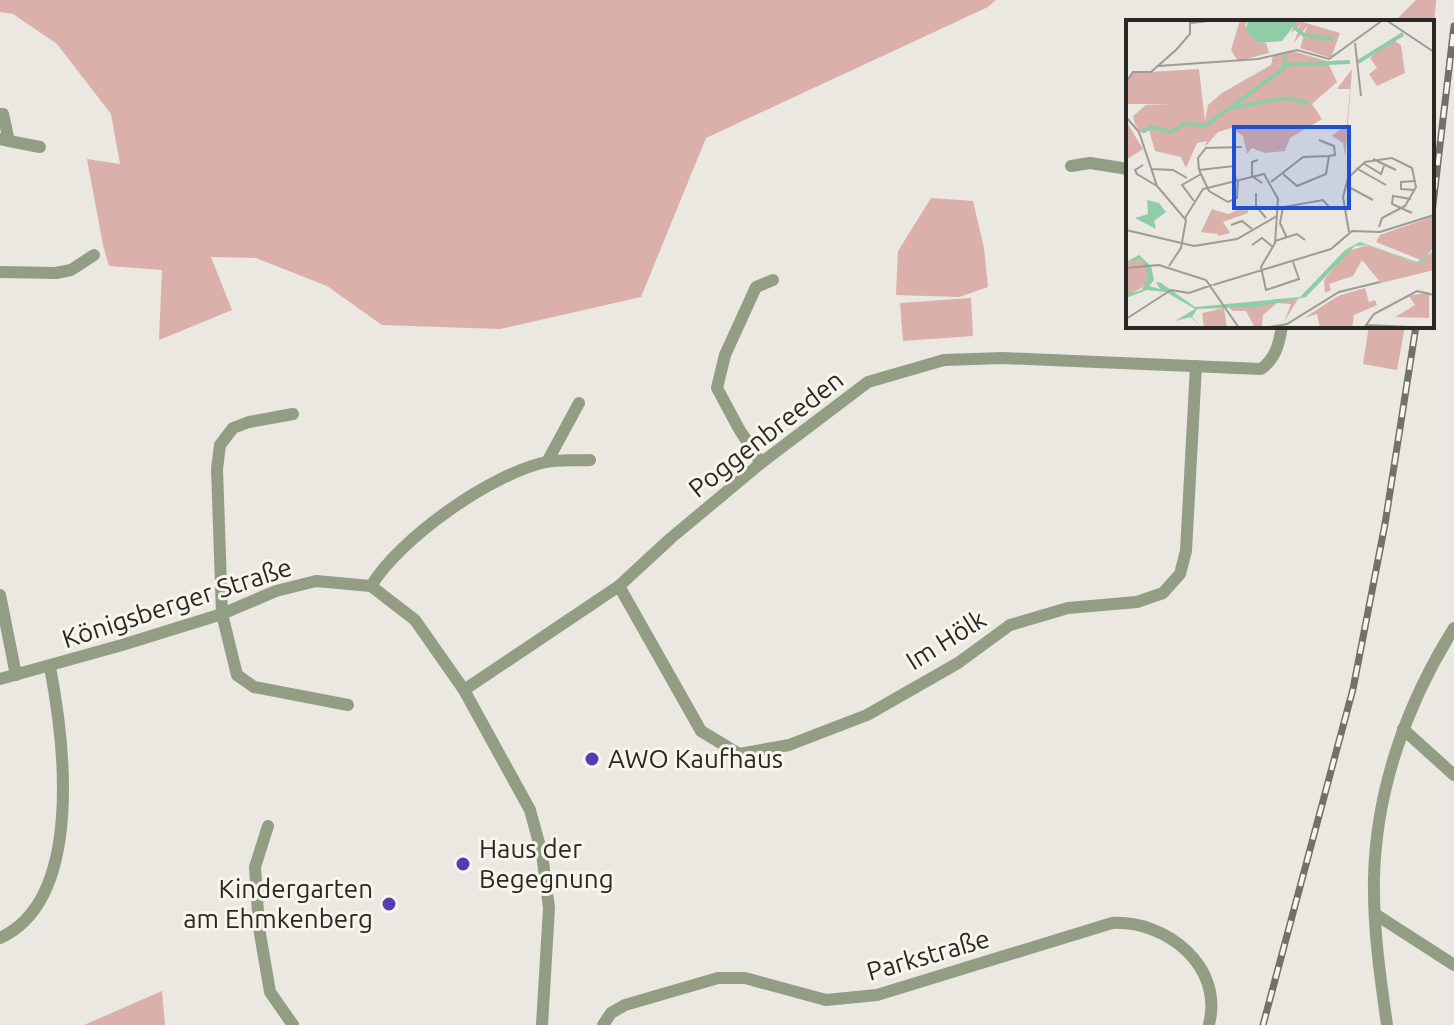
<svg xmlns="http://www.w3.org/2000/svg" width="1454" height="1025" viewBox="0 0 1454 1025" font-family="Ubuntu,sans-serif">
  <rect width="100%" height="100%" fill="#eae8e0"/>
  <g fill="#dbafaa">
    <polygon points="0,0 996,0 988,7 706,138 641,297 500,329 382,325 327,286 256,258 211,257 232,310 159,340 162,270 109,266 103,245 87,159 120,164 111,114 57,44 13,14 0,12"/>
    <polygon points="1416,0 1436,0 1432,51 1432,22 1394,22"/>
    <polygon points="931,198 973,201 984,248 988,287 959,297 896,295 898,251"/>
    <polygon points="971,298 973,336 903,341 900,303"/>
    <polygon points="1369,326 1405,326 1397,370 1363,364"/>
    <polygon points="162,991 165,1025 83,1025 84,1025"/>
  </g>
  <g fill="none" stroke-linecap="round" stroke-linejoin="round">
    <g stroke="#939d84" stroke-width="12">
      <polyline points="0,114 3,114 9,141 0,139"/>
      <polyline points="9,141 40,147"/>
      <polyline points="1071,166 1090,163 1128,169"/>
      <polyline points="0,272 56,273 71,270 94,255"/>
      <polyline points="293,414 249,422 233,428 220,445 217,469 222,614 237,675 254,687 348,705"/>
      <polyline points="547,462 579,403"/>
      <polyline points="761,463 739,429 717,388 725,355 756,287 773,280"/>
      <path d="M371 586C400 538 491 474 546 462 560 459 576 461 590 460"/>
      <polyline points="619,586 701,731 739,754 789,745 867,715 958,663 1010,625 1068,608 1137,602 1163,593 1180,574 1186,551 1196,366"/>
      <polyline points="0,595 16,675"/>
      <polyline points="0,679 122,645 222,614 276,591 316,581 371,586 415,620 464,690 530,810 542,854 549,908 542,1025"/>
      <path d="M464 690 619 586 671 538 761 463 868 382 944 360 1003 358 1261 369C1276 358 1279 344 1282 326"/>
      <polyline points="1403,729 1454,775"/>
      <polyline points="268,826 255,867 259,928 270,992 293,1025"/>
      <polyline points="1375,914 1454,965"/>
      <path d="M0 938C85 899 64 740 50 667"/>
      <path d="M603 1025 611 1013 625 1005 718 978H745L826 1000 877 995 1112 923C1166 920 1224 966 1209 1024"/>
      <path d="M1387 1025C1380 976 1373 927 1374 878 1376 789 1407 703 1454 628"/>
    </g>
    <defs>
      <g id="rail">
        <polyline points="1432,213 1454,26"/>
        <polyline points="1263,1025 1353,689 1385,524 1416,326"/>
      </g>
    </defs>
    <use href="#rail" stroke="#72706b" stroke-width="7"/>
    <use href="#rail" stroke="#f8f5ed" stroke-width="4" stroke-dasharray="12" stroke-linecap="butt"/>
  </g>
  <g fill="#533db5" stroke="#f8f5ed" stroke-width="3">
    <circle cx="592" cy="759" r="8"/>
    <circle cx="463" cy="864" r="8"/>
    <circle cx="389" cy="904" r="8"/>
  </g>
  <g text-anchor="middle" stroke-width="6" stroke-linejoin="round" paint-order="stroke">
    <g font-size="26" fill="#292825" stroke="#f8f5ed">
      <text transform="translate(766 434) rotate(-38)" y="9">Poggenbreeden</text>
      <text transform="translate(177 603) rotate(-18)" y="9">Königsberger Straße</text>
      <text transform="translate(946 640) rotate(-32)" y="9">Im Hölk</text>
      <text transform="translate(928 955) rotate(-16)" y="9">Parkstraße</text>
    </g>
    <g font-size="26" fill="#292825" stroke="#f8f5ed" text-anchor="start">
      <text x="608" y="768">AWO Kaufhaus</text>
      <text x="479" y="858">Haus der<tspan x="479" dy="30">Begegnung</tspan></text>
      <text x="373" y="898" text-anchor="end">Kindergarten<tspan x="373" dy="30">am Ehmkenberg</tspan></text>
    </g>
  </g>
  <g transform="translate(1126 20)">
    <rect width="308" height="308" fill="#eae8e0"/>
    <path d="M114 0H122L119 5 133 23H140L143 33 112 41 105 30ZM170 0 214 13 205 38 174 28 181 6 168 23 174 5 165 13ZM266 19 275 25 279 53 251 66 243 54 251 48 244 38ZM166 31 201 41 211 62 186 84 196 99 164 118 159 131 139 133 126 128 121 134 117 116 105 108 92 112 78 128 81 121 71 123 60 148 55 137 29 131 23 110 14 112 9 104 7 96 20 85 45 84H0V64L7 53 73 49 79 101 82 85 96 73 145 45 147 36ZM226 49 220 128 219 136 217 123 206 116 221 104 224 69H211ZM0 101 17 129 0 140ZM121 186 122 193 97 202 104 213 92 216 90 208 91 214 75 212 86 189 102 194ZM308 196V227L297 241 250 222 254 215ZM242 225 293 244 308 231V250L255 263 236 240 227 256 203 264 205 270 199 273 198 260 222 231ZM17 240 23 252 19 266 0 276V242ZM239 268 243 282 249 280 251 285 228 295 226 308H194L191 294 178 298 212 276ZM303 272V298L269 297 289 285 283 276ZM172 279 158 302 165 284 151 283 137 295 136 307 128 306 120 291H107L100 285 132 287 158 280ZM98 288 101 308H78L76 293Z" fill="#dbafaa"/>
    <path d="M122 0H170V3L156 21 133 23 120 11ZM21 180 33 183 40 192 28 201 30 209 9 198 22 194ZM234 222 291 242 308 231 293 244 242 225 229 226 180 277 132 287 71 289 66 297 76 308 65 297 49 301 69 289 40 272 21 270 0 278V268L4 273 16 270 22 257 17 240 0 242 13 235 25 246 28 260 23 266 34 269 30 262 35 263 69 287 174 277 219 230Z" fill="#8fcda8"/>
    <path fill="none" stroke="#8fcda8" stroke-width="4" d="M168 7 178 15 208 19M232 42 277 14M158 45 224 42M104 88 159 78 183 83M16 112 26 107 44 112 61 103 79 106 157 49 160 36"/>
    <path fill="none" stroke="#9d9b95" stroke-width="2" d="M260 0 308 32M65 3 91 0M229 23 235 76M32 46 132 39 171 30 203 39 257 0M0 62 7 52H25L51 29 64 14V0M0 97 13 112 31 166 60 200 55 228 43 246M193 120 208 126 209 135 203 136M247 139 270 150M132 140 126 142V156L136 163M237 143 255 154 258 146M17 145 9 150 11 154 31 166M230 148 260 165M25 149 47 150 61 158M73 150 83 171 102 182 111 178 112 160M73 150 72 138 80 128 116 127M73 150 108 146 110 161M157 154 171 166 200 154 203 136M145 162 177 137 203 136M219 165 247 180M289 170 275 169V162L290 161M130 173V186L140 198M285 179 267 176 266 184 286 193M68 181 56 165 75 154M59 198 77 169 138 154 152 179 149 223 135 247 140 270 173 259 167 242M105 205 116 201 126 209M0 210 68 226 111 219 151 196M223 212 217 177 222 158 239 142 266 138 286 148 290 167 279 186 256 198 253 207M161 218 154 203 157 187 197 180 204 188M149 221 171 214 179 220M126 225 136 218 147 227M0 248 33 245 80 260 113 308M87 265 205 229 226 211 254 212 308 195M45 270 63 273 86 265M0 299 45 270M240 305 308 308M138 308 161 304 213 272 254 262M238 308 248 294 291 271 308 275"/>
    <path fill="#1d4ed8" fill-opacity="0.15" stroke="#1d4ed8" stroke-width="4" d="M108 107H223V188H108Z"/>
    <rect width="308" height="308" fill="none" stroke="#292825" stroke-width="4"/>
  </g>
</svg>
